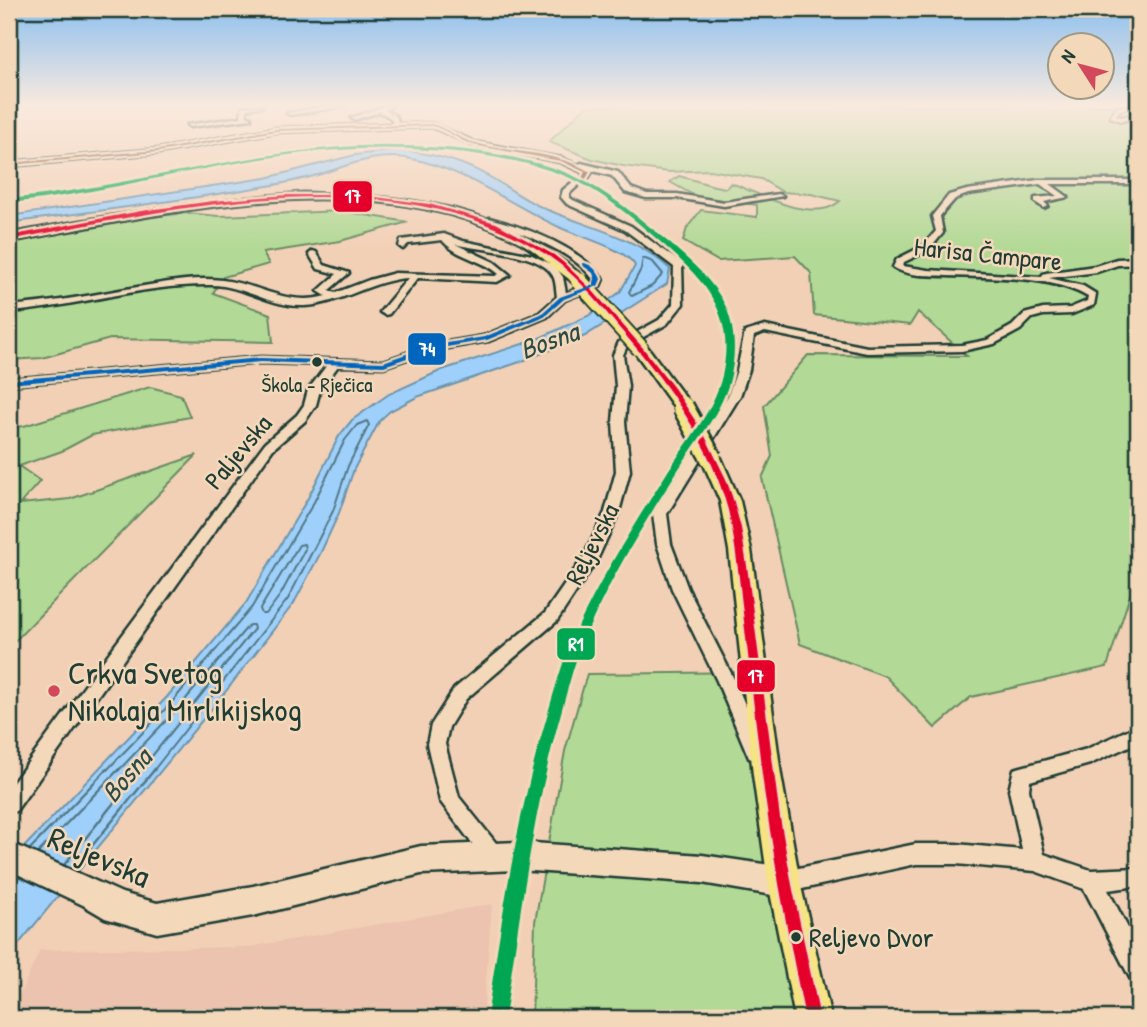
<svg xmlns="http://www.w3.org/2000/svg" width="1147" height="1027" viewBox="0 0 1147 1027" font-family="'Patrick Hand',sans-serif">
  <rect width="100%" height="100%" fill="#f2d0b6"/>
  <filter id="ink" filterUnits="userSpaceOnUse"><feTurbulence type="fractalNoise" baseFrequency=".0143" numOctaves="2"/><feDisplacementMap in="SourceGraphic" scale="14" xChannelSelector="R" yChannelSelector="G"/><feConvolveMatrix kernelMatrix="1 2 1 2 8 2 1 2 1" color-interpolation-filters="sRGB"/></filter>
  <g filter="url(#ink)">
    <polygon fill="#ebc3ae" points="492,904 483,1018 9,1018 40,950 249,947"/>
    <g fill="#b2d995" stroke="#688b64" stroke-width="2">
      <path d="M591 106H1138V588L1132 589 1107 667 971 697 935 728 885 676 800 644 762 478 772 456 764 406 808 355 967 356 918 312 910 325 814 315 811 273 795 256 718 261 683 241 687 228 701 210 757 217V205L697 197 670 182 679 176C696 180 708 186 726 188L731 183C761 194 813 225 840 201L811 194 783 192 761 179 710 170 669 172 623 166 592 159 549 142 584 108Z"/>
      <polygon points="341,211 408,222 340,241 263,253 269,264 223,277 213,293 270,314 273,342 110,339 42,358 9,360 9,236 101,222 186,213 219,216"/>
      <polygon points="150,387 181,395 190,417 92,435 62,451 19,466 40,481 20,504 70,499 197,455 9,647 9,428 24,426"/>
      <polygon points="755,672 784,882 816,1018 532,1018 535,922 565,751 587,674"/>
    </g>
    <path fill="#9fd0fb" stroke="#6c95ab" stroke-width="2" d="M399 150C430 153 461 161 488 176 505 185 521 198 539 206 584 227 633 234 670 269L667 284 585 336 520 362 417 397 390 411 380 420 354 469 339 513 321 552 294 603 223 695 9 956V863L167 697 246 603 308 498 339 436 352 420 389 394 442 370 535 340 588 316 620 292 635 266C629 250 578 236 561 228 510 205 463 167 406 158 373 153 345 167 314 176 298 180 282 184 267 186 181 201 95 211 9 223V216L266 178 355 155Z"/>
    <g fill="none" stroke-linecap="round" stroke-linejoin="round">
      <g stroke="#527884" stroke-width="2">
        <polygon points="643,258 653,262 663,274 652,286 632,296 629,292 641,269"/>
        <polygon points="304,544 305,549 281,594 266,614 262,614 260,609 299,545"/>
        <polyline points="106,771 172,702 252,607 314,502 345,440 357,425 367,421 369,425 348,466 333,511 288,599 153,771"/>
        <polyline points="118,771 179,707 249,625 253,625 254,629 140,771"/>
      </g>
      <g stroke="#527884" stroke-width="2.5">
        <polyline points="30,849 107,769"/>
        <polyline points="38,853 119,769"/>
        <polyline points="64,865 141,769"/>
        <polyline points="73,869 155,769"/>
      </g>
      <defs>
        <g id="street">
          <polygon points="263,106 247,109 247,116 251,117 251,119 190,127 187,125 241,117 242,107"/>
          <polygon points="331,106 345,106 290,115 287,113"/>
          <polygon points="385,106 392,106 385,110 396,116 399,124 432,123 475,142 562,158 578,165 581,163 618,172 631,188 647,194 677,194 724,202 779,194 783,196 724,206 677,198 646,198 625,192 612,176 586,169 592,172 586,181 580,181 584,173 560,162 472,145 432,127 276,132 158,153 9,166 9,162 158,149 276,128 393,124 391,118 380,112 354,120 351,118"/>
          <polygon points="1124,106 1134,106 1120,110 1116,115 1121,117 1138,114 1138,118 1121,121 1110,117 1116,108"/>
          <path d="M1038 180H1138V184H1050L1068 197 1044 202 1048 206 1044 208 1035 202V198L1057 196 1040 184 968 194 955 199 940 216 943 233 929 250 904 262 903 266 928 270 1042 277 1043 274 1046 273 1095 266 1117 259 1138 258V264L1118 265 1097 272 1049 278 1083 286 1096 294 1094 305 1072 314 1043 315 1032 318 1020 330 994 344 962 351 867 353 765 332 754 336 749 370 740 396 667 514 671 544 688 589 735 681 765 752 763 758 756 760 749 758 717 681 672 589 657 544 653 514 728 396 737 370 745 332 765 326 867 347 962 345 987 340 1012 326 1024 314 1043 309 1070 308 1087 301 1088 297C1051 275 990 278 947 276 930 275 908 277 893 267L897 259 923 246 936 231 932 216 949 195 967 190Z"/>
          <polygon points="574,181 581,183 570,193 569,197 573,200 631,226 682,264 683,304 667,324 627,346 623,355 628,386 625,422 630,471 619,512 597,560 557,621 466,699 449,727 445,744 459,797 500,848 503,855 500,862 493,865 486,862 440,801 427,744 431,725 454,689 545,613 583,558 605,512 616,471 613,422 616,386 613,355 619,342 659,320 673,304 674,267 625,230 567,204 561,197 563,190"/>
          <path d="M489 218C527 228 578 246 603 279L600 286 565 300 547 317 489 341 431 351 384 367 338 366 320 390 316 405 305 421 273 449 16 811 9 813V788L265 443 297 415 304 405 308 390 327 365 261 363 9 385V379L261 357 383 361 429 345 483 336 539 313 557 297C556 290 556 282 553 276 540 251 480 251 455 244L494 262 510 275 497 282 418 278 389 314 385 315 380 312 408 278C372 280 341 304 305 306 272 308 244 285 211 285 144 284 76 307 9 312V306C46 303 83 297 120 290 153 285 189 276 222 280 259 284 287 307 326 296L318 291 337 274 318 269 309 254 313 251 316 252 324 265 349 273 329 290 335 293 369 280 395 273 495 276 499 274C482 259 457 258 442 240L408 244 403 249 399 246 401 240 444 234 463 241 532 255 555 266 563 277 566 293 591 284 593 279C572 250 520 232 486 222L485 220Z"/>
          <polygon points="1138,725 1138,742 1090,764 1030,781 1029,790 1044,854 1091,870 1138,868 1138,886 1108,890 1138,947 1138,981 1130,978 1084,889 1035,871 956,864 916,864 784,893 776,890 773,882 776,874 784,871 916,844 956,844 1022,850 1009,790 1014,769 1087,749"/>
        </g>
        <polygon id="secondary" points="9,842 122,893 157,903 253,886 421,846 519,842 702,855 784,867 794,872 799,882 794,892 784,897 702,883 519,870 421,874 253,916 157,933 105,918 83,905 9,870"/>
        <g id="primary">
          <path d="M303 193C391 196 477 200 551 253 561 260 573 267 581 276L579 279H569C551 266 533 248 513 238 361 164 167 213 9 242V234C107 215 203 200 303 193Z"/>
          <polygon points="640,343 646,345 687,400 690,404 687,408 675,408 632,348"/>
          <polygon points="711,452 721,458 740,501 751,550 781,775 800,882 831,1018 795,1018 768,882 753,775 729,550 720,501 701,458"/>
        </g>
      </defs>
      <use href="#street" stroke="#1f3d34" stroke-width="5"/>
      <use href="#secondary" stroke="#1f3d34" stroke-width="5"/>
      <use href="#primary" stroke="#1f3d34" stroke-width="5"/>
      <use href="#street" fill="#f4d8ba" fill-rule="evenodd"/>
      <use href="#secondary" fill="#f4d8ba" fill-rule="evenodd"/>
      <use href="#primary" fill="#f6e381" fill-rule="evenodd"/>
      <defs>
        <polyline id="primary-bridge-far2" points="574,276 581,283"/>
        <g id="primary-bridge-far1">
          <polyline points="579,281 640,348"/>
          <polyline points="681,404 684,409"/>
        </g>
        <polyline id="primary-bridge" points="683,407 711,458"/>
      </defs>
      <use href="#primary-bridge-far2" stroke="#1f3d34" stroke-width="16" stroke-linecap="butt"/>
      <use href="#primary-bridge-far1" stroke="#1f3d34" stroke-width="20" stroke-linecap="butt"/>
      <use href="#primary-bridge" stroke="#1f3d34" stroke-width="25" stroke-linecap="butt"/>
      <use href="#primary-bridge-far2" stroke="#f6e381" stroke-width="12"/>
      <use href="#primary-bridge-far1" stroke="#f6e381" stroke-width="16"/>
      <use href="#primary-bridge" stroke="#f6e381" stroke-width="20"/>
      <defs>
        <path id="bus-1" d="M432 124C447 128 458 138 472 142 512 154 554 150 590 172L585 180H581L585 172 561 161 473 145C458 140 447 130 432 126L276 131 158 152 9 165V163L158 150 276 129Z"/>
        <path id="bus-2" d="M287 195H360L429 204 496 223 554 255 564 263 592 290 643 348 674 388 704 434 726 479 734 502 741 528 747 566 780 818 792 885 820 1018H805C788 932 770 845 760 758 754 710 749 661 743 613 739 578 736 544 728 510 711 445 670 387 627 337 604 310 580 277 550 257 393 154 180 208 9 240V236L141 211 213 201Z"/>
        <path id="bus-3" d="M582 263C591 263 598 271 601 279L598 286 564 299 545 316 487 340 430 350 384 366 261 362 9 384V380L261 358 383 362 429 346 484 337 541 314 560 297 593 285 595 279 593 273 582 265Z"/>
      </defs>
      <use href="#bus-1" stroke="#f4d8ba" stroke-width="5"/>
      <use href="#bus-2" stroke="#f4d8ba" stroke-width="5"/>
      <use href="#bus-3" stroke="#f4d8ba" stroke-width="5"/>
      <use href="#bus-1" fill="#7a4b2a" fill-rule="evenodd"/>
      <use href="#bus-2" fill="#e4002b" fill-rule="evenodd"/>
      <use href="#bus-3" fill="#0065bd" fill-rule="evenodd"/>
      <defs>
        <path id="rail-1" d="M359 146C424 145 491 148 553 168 597 182 632 212 667 241 689 260 713 280 726 307 736 331 736 358 729 383 719 415 696 442 678 470 643 525 605 586 581 647 573 667 568 688 562 709 533 811 520 914 505 1018H487C502 916 517 815 547 716 556 687 563 657 577 629 602 576 633 526 665 476 685 444 713 413 722 376 736 315 707 283 664 245 637 222 609 197 577 181 543 165 503 158 466 153 402 146 338 147 274 157 185 169 98 194 9 203V199C127 187 241 152 359 146Z"/>
      </defs>
      <use href="#rail-1" stroke="#f4d8ba" stroke-width="6"/>
      <use href="#rail-1" fill="#00a651" fill-rule="evenodd"/>
    </g>
  </g>
  <linearGradient id="sky" x2="0" y2="1"><stop stop-color="#8bbff0"/><stop offset="0.42" stop-color="#f9eade"/><stop offset="1" stop-color="#f9eade" stop-opacity="0"/></linearGradient>
  <rect width="1147" height="250" fill="url(#sky)"/>
  <g fill="#1f3d34" stroke="#f4d8ba" stroke-width="2.5">
    <circle cx="317" cy="362" r="6"/>
    <circle cx="796" cy="937" r="6"/>
  </g>
  <circle fill="#d1495b" stroke="#f4d8ba" stroke-width="2.5" cx="54" cy="691" r="7"/>
  <g text-anchor="middle" stroke-width="5" stroke-linejoin="round" paint-order="stroke">
    <g font-size="21" fill="#1f3d34" stroke="#f4d8ba">
      <text x="317" y="392">Škola - Rječica</text>
    </g>
    <g font-size="26" fill="#1f3d34" stroke="#f4d8ba">
      <text transform="translate(988 254) rotate(6)" y="9">Harisa Čampare</text>
      <text transform="translate(238 452) rotate(-50)" y="9">Paljevska</text>
      <text transform="translate(592 544) rotate(-63)" y="9">Reljevska</text>
    </g>
    <g font-size="28" font-style="italic" fill="#2c4c48" stroke="#f4d8ba">
      <text transform="translate(549 340) rotate(-20)" y="10">Bosna</text>
      <text transform="translate(126 775) rotate(-49)" y="10">Bosna</text>
    </g>
    <g font-size="28" fill="#1f3d34" stroke="#f4d8ba" text-anchor="start">
      <text x="809" y="947">Reljevo Dvor</text>
    </g>
    <g font-size="32" fill="#1f3d34" stroke="#f4d8ba" text-anchor="start">
      <text x="68" y="684">Crkva Svetog<tspan x="68" dy="37">Nikolaja Mirlikijskog</tspan></text>
    </g>
    <g font-size="32" fill="#1f3d34" stroke="#f4d8ba">
      <text transform="translate(99 857) rotate(23)" y="11">Reljevska</text>
    </g>
  </g>
  <g stroke="#f4d8ba" stroke-width="2.5">
    <rect x="332" y="180" width="41" height="33" rx="7" fill="#e4002b"/>
    <rect x="407" y="332" width="40" height="34" rx="7" fill="#0065bd"/>
    <rect x="556" y="627" width="40" height="34" rx="7" fill="#00a651"/>
    <rect x="736" y="659" width="40" height="34" rx="7" fill="#e4002b"/>
  </g>
  <g font-size="19" text-anchor="middle" font-weight="bold" fill="#fff">
    <text x="353" y="203">17</text>
    <text x="427" y="356">74</text>
    <text x="576" y="651">R1</text>
    <text x="756" y="683">17</text>
  </g>
  <rect width="1147" height="1027" fill="none" stroke="#f4d8ba" stroke-width="35"/>
  <rect x="18" y="18" width="1112" height="992" fill="none" stroke="#1f3d34" stroke-width="2.5" filter="url(#ink)"/>
  <g transform="translate(1081 66) rotate(306)"><circle r="33" fill="#f4d8ba" stroke="#9f9a84" stroke-width="2"/>
  <path d="M0-5L12 26L0 18L-12 26Z" fill="#d1495b"/>
  <text y="-10" font-size="19" font-weight="bold" text-anchor="middle" fill="#1f3d34">N</text>
  </g>
</svg>
